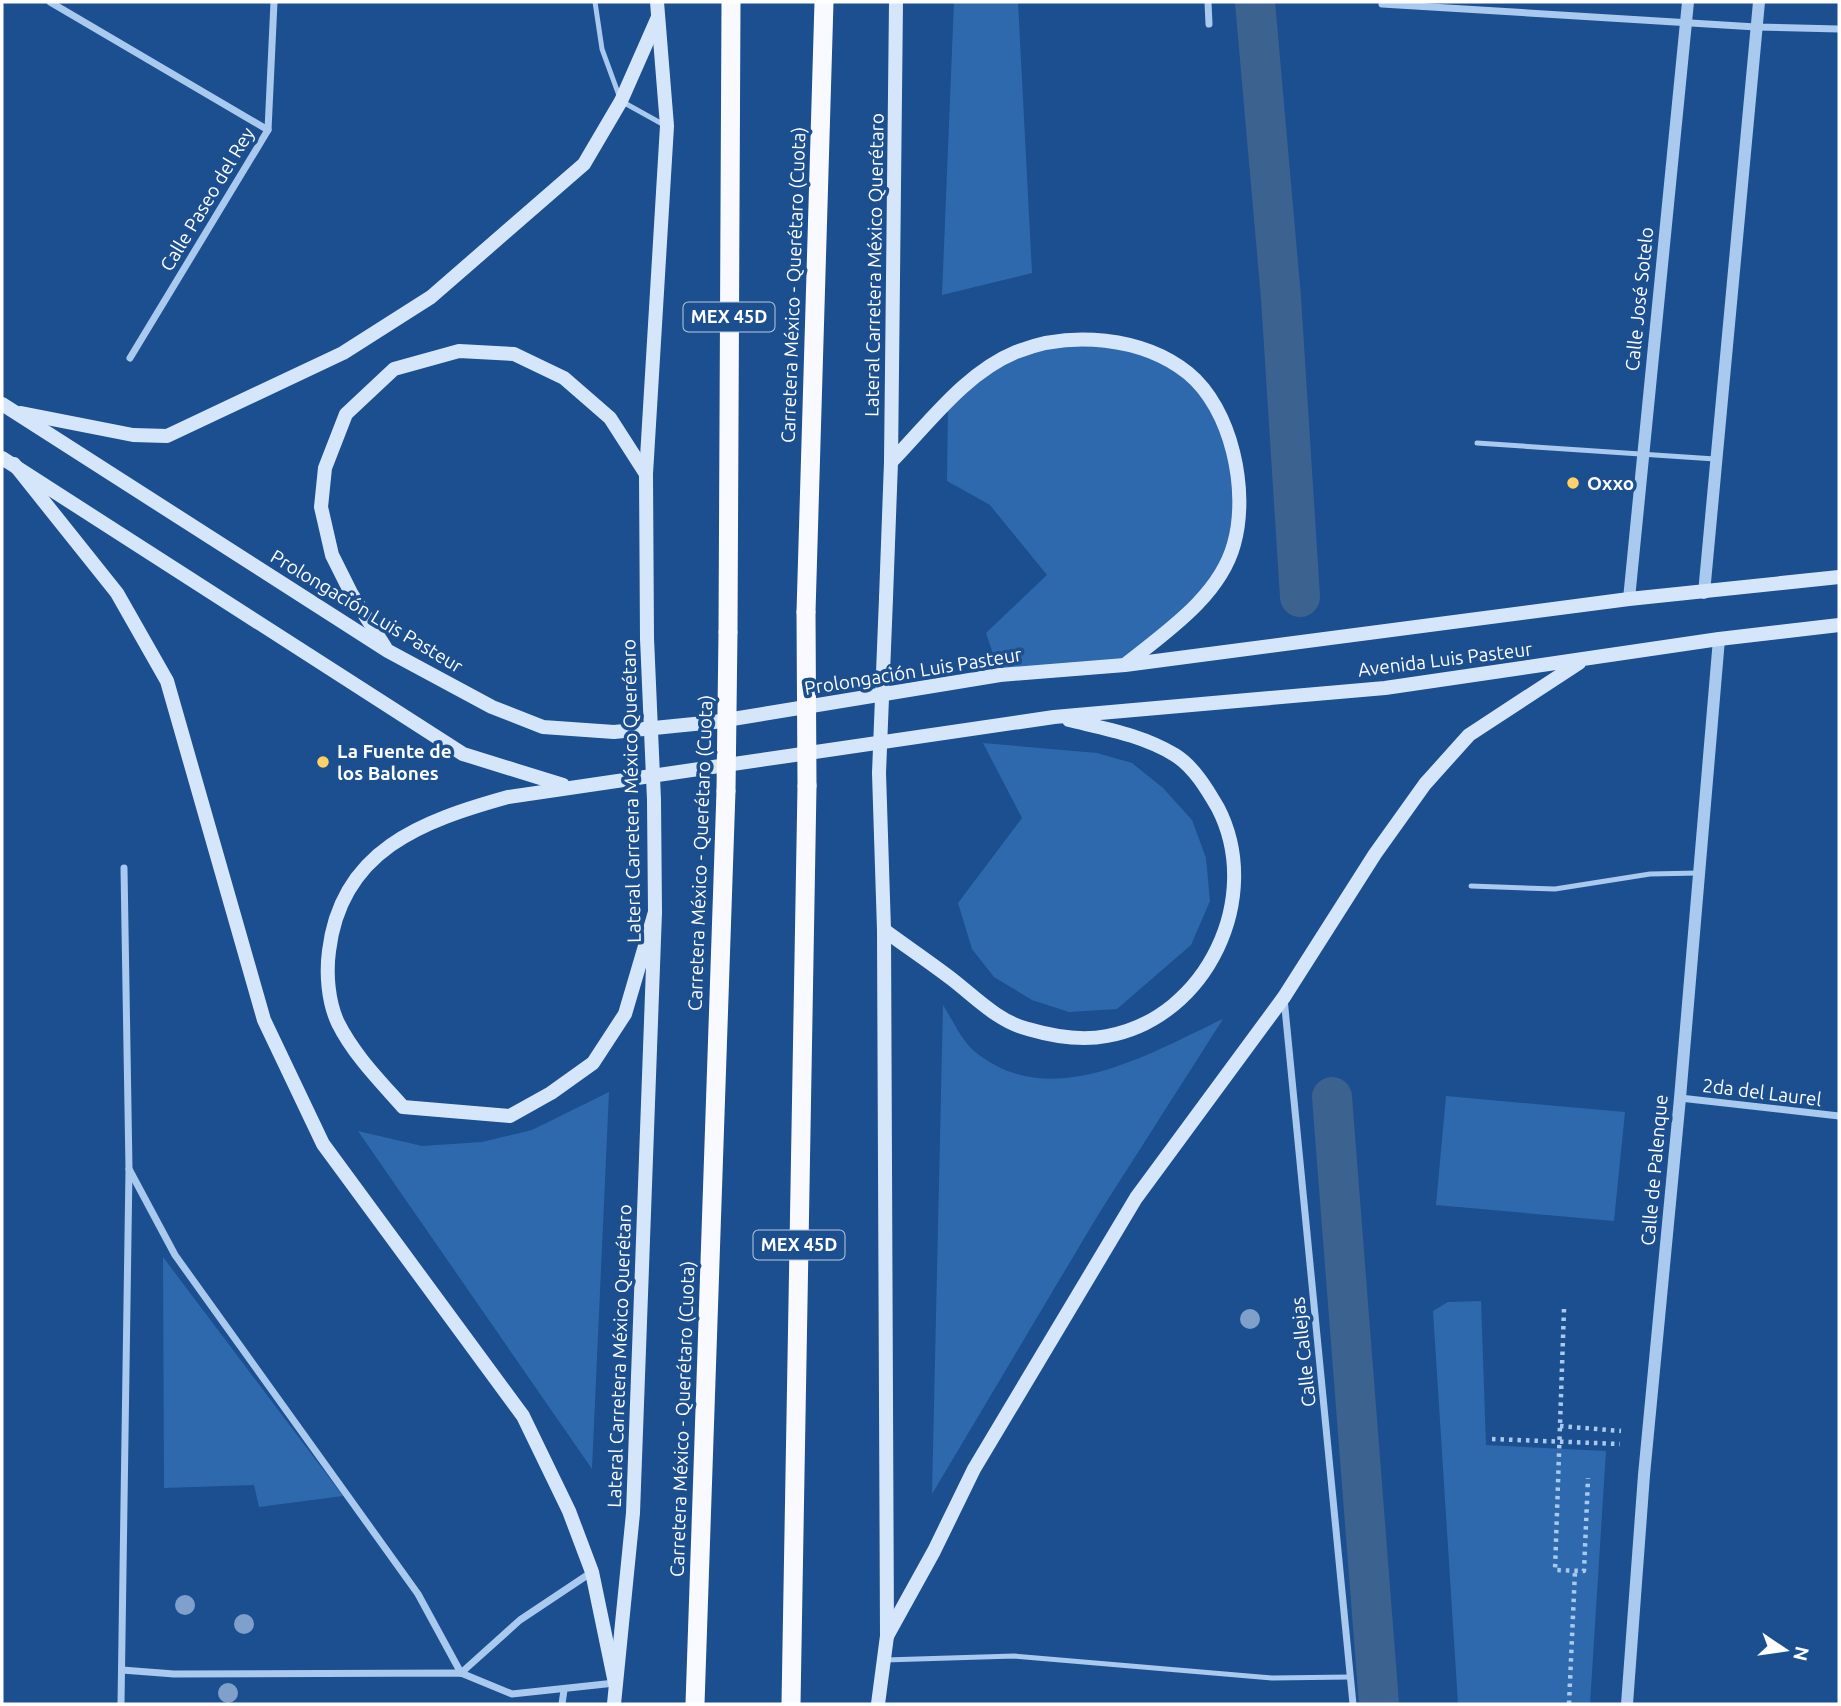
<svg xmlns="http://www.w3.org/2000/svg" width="1841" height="1706" viewBox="0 0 1841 1706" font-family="Ubuntu,sans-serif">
  <rect width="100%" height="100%" fill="#1b4f8f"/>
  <g fill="#2e69ad">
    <polygon points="954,2 1018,2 1032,273 942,295"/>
    <polygon points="1105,340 1189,374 1219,413 1234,457 1234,545 1212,587 1125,665 1000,675 986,633 1047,575 990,505 947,481 948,403 1018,351"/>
    <polygon points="983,743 1097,753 1132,763 1163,788 1192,820 1206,858 1210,901 1191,945 1117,1009 1069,1012 1032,1000 994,977 972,949 958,903 1022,818"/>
    <path d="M943 1005C952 1019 961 1039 973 1050 1049 1115 1148 1054 1223 1019L1098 1215 932 1494Z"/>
    <polygon points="609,1092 592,1469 358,1131 422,1146 482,1142 532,1130"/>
    <polygon points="1446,1096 1625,1112 1614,1221 1436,1205"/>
    <polygon points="163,1257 343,1496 259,1507 254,1485 164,1488"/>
    <polygon points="1481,1301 1486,1445 1606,1451 1590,1704 1458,1704 1433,1311 1448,1302"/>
  </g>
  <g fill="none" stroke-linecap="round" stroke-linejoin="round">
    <g stroke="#3c6290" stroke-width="40">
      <polyline points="1255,2 1281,298 1300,597"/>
      <polyline points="1332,1097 1379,1704"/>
    </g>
    <g stroke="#a9c9ee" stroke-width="4.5" stroke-dasharray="3.5 5" stroke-linecap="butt">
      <polyline points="1564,1309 1555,1570 1584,1571 1588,1478"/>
      <polyline points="1560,1426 1621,1431"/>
      <polyline points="1492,1439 1620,1444"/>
      <polyline points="1569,1704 1575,1571"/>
    </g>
    <g stroke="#a9c9ee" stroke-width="5">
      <polyline points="595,2 602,49 621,101 666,126"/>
      <polyline points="1477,443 1715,459"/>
      <polyline points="1471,886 1555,889 1650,874 1699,873"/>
      <polyline points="885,1660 1014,1656 1272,1678 1350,1677"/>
    </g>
    <g stroke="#a9c9ee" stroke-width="7">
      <polyline points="50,2 268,130"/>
      <polyline points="1208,2 1209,24"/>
      <polyline points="1382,4 1756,27 1839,29"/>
      <polyline points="130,358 268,130 274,2"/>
      <polyline points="1284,998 1353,1704"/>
      <polyline points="1680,1098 1839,1116"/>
      <polyline points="129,1169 175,1255 418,1594 461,1673"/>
      <polyline points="122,1670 174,1674 461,1673 512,1694 615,1683"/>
      <polyline points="461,1673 520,1620 592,1572"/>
      <polyline points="121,1704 129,1169 124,868"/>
      <polyline points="562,1704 564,1690"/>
    </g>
    <g stroke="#a9c9ee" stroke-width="12">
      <polyline points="1704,593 1759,2"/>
      <polyline points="1629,599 1688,2"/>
      <polyline points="1627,1704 1644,1475 1680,1098 1719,639"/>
    </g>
    <g stroke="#d6e6fa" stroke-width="14">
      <polyline points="2,404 388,651 492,707 543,727 614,732 714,722 1000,675 1125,665 1629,599 1839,577"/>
      <polyline points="21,413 133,435 167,436 343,353 431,297 584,164 621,101 658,17"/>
      <polyline points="2,458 463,754 563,785"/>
      <path d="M891 462C929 423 965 373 1016 352 1070 330 1143 337 1188 373 1232 409 1249 491 1234 544 1220 596 1166 632 1126 664"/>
      <polyline points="14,464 117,593 167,681 264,1020 323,1144 523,1416 569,1511 592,1572 615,1683"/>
      <polyline points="886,598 891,462 896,2"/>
      <polyline points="647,638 646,474 667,126 657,2"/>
      <polyline points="385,647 351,593 332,555 321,507 325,468 346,414 394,369 459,351 514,354 564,378 610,418 646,474"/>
      <path d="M655 912 625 1014 593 1063 551 1093 510 1116 403 1107C380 1081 354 1055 338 1023 328 1002 326 973 329 951 341 850 422 821 508 797L1054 717 1385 688 1719 639 1839 625"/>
      <path d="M884 930C907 947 931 963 953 980 976 998 999 1022 1028 1029 1052 1036 1082 1041 1107 1036 1207 1018 1264 897 1218 808 1207 789 1194 767 1175 755 1142 735 1106 729 1069 720"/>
      <polyline points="887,1636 934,1551 974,1469 1136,1198 1284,997 1375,854 1425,784 1469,735 1579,663"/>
      <polyline points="614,1704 633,1513 655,912 654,800"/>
      <polyline points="878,1704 887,1636 884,930 879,773"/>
    </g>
    <g stroke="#f8faff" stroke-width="19">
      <polyline points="806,612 824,2"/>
      <polyline points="728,632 731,2"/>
      <polyline points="695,1704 726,791"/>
      <polyline points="791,1704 807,786"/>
    </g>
    <g stroke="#d6e6fa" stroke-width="14">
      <polyline points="647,638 654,800"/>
      <polyline points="879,773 886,598"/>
    </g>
    <g stroke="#f8faff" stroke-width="19">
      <polyline points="806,612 807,786"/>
      <polyline points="726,791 728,632"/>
    </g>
  </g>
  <g fill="#7ea0ca">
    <circle cx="1250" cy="1319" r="10"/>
    <circle cx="185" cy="1605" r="10"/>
    <circle cx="244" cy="1624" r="10"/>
    <circle cx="228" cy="1693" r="10"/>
  </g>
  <g fill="#ffd166" stroke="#1b4f8f" stroke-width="2.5">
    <circle cx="1573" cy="483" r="7"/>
    <circle cx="323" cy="762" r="7"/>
  </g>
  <g text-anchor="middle" stroke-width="7" stroke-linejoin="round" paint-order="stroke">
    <g fill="#1b4f8f" stroke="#bbcadd" stroke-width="2">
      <rect x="683.5" y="302.5" width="91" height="29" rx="5"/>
      <rect x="753.5" y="1230.5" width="91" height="29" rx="5"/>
    </g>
    <g font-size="18" font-weight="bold" fill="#fff">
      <text x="729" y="323">MEX 45D</text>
      <text x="799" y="1251">MEX 45D</text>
    </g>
    <g font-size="19" fill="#fff" stroke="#1b4f8f">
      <text transform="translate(207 199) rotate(-59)" y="7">Calle Paseo del Rey</text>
      <text transform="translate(874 265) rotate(-89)" y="7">Lateral Carretera México Querétaro</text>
      <text transform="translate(793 285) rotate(-88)" y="7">Carretera México - Querétaro (Cuota)</text>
      <text transform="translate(1639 299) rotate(-84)" y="7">Calle José Sotelo</text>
      <text transform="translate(367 611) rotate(31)" y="7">Prolongación Luis Pasteur</text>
      <text transform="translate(1445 659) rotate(-7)" y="7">Avenida Luis Pasteur</text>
      <text transform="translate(913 671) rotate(-9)" y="7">Prolongación Luis Pasteur</text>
      <text transform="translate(631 791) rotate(-91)" y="7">Lateral Carretera México Querétaro</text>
      <text transform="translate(700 853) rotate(-88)" y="7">Carretera México - Querétaro (Cuota)</text>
      <text transform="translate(1762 1092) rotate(7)" y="7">2da del Laurel</text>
      <text transform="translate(1654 1170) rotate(-85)" y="7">Calle de Palenque</text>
      <text transform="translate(1303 1352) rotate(-96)" y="7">Calle Callejas</text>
      <text transform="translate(619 1356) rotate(-88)" y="7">Lateral Carretera México Querétaro</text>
      <text transform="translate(682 1419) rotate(-88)" y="7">Carretera México - Querétaro (Cuota)</text>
    </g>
    <g font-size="19" font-weight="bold" fill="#fff" stroke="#1b4f8f" text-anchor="start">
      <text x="1587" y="490">Oxxo</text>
      <text x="337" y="758">La Fuente de<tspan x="337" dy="22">los Balones</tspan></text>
    </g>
  </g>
  <rect width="1841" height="1706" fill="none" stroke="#ffffff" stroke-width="7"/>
  <g transform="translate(1785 1650) rotate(103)" stroke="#1b4f8f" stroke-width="5" paint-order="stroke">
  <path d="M0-5L12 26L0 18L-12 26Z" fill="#ffffff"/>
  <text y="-10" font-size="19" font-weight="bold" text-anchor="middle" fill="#ffffff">N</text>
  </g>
</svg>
